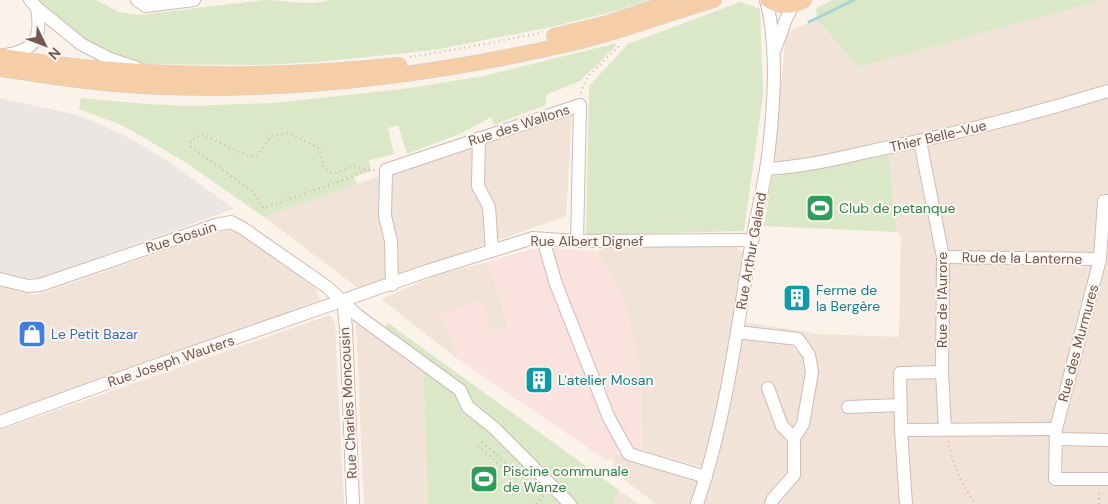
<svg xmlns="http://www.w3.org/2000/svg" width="1108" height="504" viewBox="0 0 1108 504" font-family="'DM Sans',sans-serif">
  <rect width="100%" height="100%" fill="#fbf2e9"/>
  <g fill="#f2e3d8">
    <polygon points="1103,0 1108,0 1108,504 656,504 614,472 613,452 698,481 703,467 643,451 641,379 625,301 597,251 613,245 730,243 743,253 732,320 819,334 899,337 901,238 897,232 888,153 772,177 786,32 817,20 859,67"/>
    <polygon points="572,111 566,216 359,289 264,217 447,152"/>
    <polygon points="228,229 240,233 314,285 320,300 61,395 0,414 0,286 36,295"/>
    <polygon points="488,262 509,327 493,334 441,315 458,355 455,357 381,299 437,275"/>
    <polygon points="330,315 335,323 344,504 0,504 0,430"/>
    <polygon points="361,324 423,368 428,504 364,504 356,325"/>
    <polygon points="619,490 638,504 613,504"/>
  </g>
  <polygon fill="#fae3de" points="550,248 597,251 625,301 641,379 643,451 613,452 613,459 606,460 455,357 458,354 441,315 481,299 492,334 509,326 488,262 533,249"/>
  <polygon fill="#ece6e2" points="0,98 77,115 122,134 168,161 234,209 41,278 26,278 0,272"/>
  <g fill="#dae8c8">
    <path d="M37 0H96L119 12 139 15 264 0C287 0 308 7 329 0H650L608 13 551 27 434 50 319 62 259 65 140 64 83 42Z"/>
    <polygon points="832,0 1103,0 859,67 817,20 816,8"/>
    <polygon points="740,2 760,9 763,95 744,231 586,235 589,86 628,44"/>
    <polygon points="617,43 613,49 580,81 546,95 546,105 494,125 491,117 462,133 407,154 398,125 388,128 394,154 369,160 371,171 354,177 357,184 264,217 188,164 124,126 79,109 81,98 147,104 189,106 273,103 403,89 484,76"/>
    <polygon points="888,153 897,232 764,226 772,177"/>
    <polygon points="388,323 619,490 613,504 428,504 423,368 379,337"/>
  </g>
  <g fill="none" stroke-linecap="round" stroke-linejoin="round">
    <polyline stroke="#a6d4d5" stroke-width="3" points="809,22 854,0"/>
    <defs>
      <g id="minor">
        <polyline points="30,0 37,8 81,44 110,59 137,68"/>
        <polyline points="137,0 145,6 194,0"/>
        <polyline points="775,49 786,19 793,5"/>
        <path d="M5 55C36 50 42 38 37 8"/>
        <polyline points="479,138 478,186 489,207 492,251"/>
        <polyline points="920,141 943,257 942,372 945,429"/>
        <path d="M766 169C802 167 836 159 871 151 951 135 1030 115 1108 91"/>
        <polyline points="1108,201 1104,201 1100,259 1056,429 1055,479 1108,479"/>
        <polyline points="543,239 556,284 609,418 629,454 706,477"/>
        <polyline points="943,257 1100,259"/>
        <polyline points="0,279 28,286 40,285 216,225 231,222 244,229 327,287 357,315 460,390 468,407 493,427 570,504"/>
        <polyline points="392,285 391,241 385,216 386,170 580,105 577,241"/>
        <polyline points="343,301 346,328 353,504"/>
        <polyline points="737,332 798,339 809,355 812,372 803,424 794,438 794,475 773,499 771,504"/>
        <polyline points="768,388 782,426 794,438"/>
        <polyline points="848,407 900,405"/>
        <polyline points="0,422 140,371 427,271 533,238 577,241 752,240"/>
        <polyline points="901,430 1056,429"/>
        <polyline points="1056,439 1108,440"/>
        <path d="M697 504C725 423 736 336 750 252 755 224 761 197 766 170 771 139 773 109 774 79 774 52 773 25 766 0"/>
        <polyline points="906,504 901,430 900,373 942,372"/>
      </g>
      <g id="major">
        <path d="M768 0C779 7 792 7 804 0"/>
        <polyline points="554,36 604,24 677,0"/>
        <path d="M0 56C132 78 266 79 399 65"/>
        <path d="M0 69C53 77 107 85 161 87 301 92 441 74 577 42 623 31 668 13 714 0"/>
      </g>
    </defs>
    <use href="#minor" stroke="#cfbbb2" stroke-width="14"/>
    <use href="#major" stroke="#d8d0cd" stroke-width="16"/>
    <g stroke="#d4b1a6" stroke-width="2" stroke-dasharray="1 4" stroke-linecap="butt">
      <polyline points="410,57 491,43 543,32"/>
      <polyline points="581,93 588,76 621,44"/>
      <polyline points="366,170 349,178 263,208 253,192 191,147 191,140 202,134 250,157 258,155 271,136 288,133 319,148 324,168 333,174 354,166 366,170 376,170"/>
      <path d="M948 441C952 463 962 486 976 504"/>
      <polyline points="482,442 515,471 518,468"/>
      <polyline points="478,446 514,477"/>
      <polyline points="536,504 544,495"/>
      <polyline points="1099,504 1099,491"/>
    </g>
    <use href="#minor" stroke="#fff" stroke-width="12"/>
    <use href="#major" stroke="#f5cda7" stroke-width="15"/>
  </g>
  <defs>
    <symbol id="stadium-square" viewBox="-11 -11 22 22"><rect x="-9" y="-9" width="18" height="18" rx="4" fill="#2e9e5b" stroke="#fef6f0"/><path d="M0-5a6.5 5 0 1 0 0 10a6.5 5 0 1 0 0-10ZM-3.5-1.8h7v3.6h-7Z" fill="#fff"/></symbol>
    <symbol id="building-square" viewBox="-11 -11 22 22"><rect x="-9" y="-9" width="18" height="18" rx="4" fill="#0f9aa8" stroke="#fef6f0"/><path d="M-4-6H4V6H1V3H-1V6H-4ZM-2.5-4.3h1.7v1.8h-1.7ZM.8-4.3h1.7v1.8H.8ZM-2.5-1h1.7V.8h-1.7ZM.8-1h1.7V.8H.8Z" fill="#fff"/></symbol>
    <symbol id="shop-square" viewBox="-11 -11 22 22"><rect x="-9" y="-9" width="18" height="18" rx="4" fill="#3f7fe0" stroke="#fef6f0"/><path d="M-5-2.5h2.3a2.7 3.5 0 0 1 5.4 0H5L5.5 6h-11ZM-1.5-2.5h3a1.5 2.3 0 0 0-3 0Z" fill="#fff"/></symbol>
  </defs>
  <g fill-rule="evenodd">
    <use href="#stadium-square" x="804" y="192" width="32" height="32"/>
    <use href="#building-square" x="781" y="282" width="32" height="32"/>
    <use href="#shop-square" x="16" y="318" width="32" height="32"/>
    <use href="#building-square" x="523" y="364" width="32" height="32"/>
    <use href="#stadium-square" x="468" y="463" width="32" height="32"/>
  </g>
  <g text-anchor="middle" stroke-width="4" stroke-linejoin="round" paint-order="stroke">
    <g font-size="14" fill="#74574e" stroke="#fef6f0">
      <text transform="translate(519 125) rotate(-18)" y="5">Rue des Wallons</text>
      <text transform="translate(938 136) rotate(-13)" y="5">Thier Belle-Vue</text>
      <text transform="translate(181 237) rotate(-18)" y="5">Rue Gosuin</text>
      <text x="587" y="246">Rue Albert Dignef</text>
      <text transform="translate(751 251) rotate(-80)" y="5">Rue Arthur Galand</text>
      <text transform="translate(1022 258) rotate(1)" y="5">Rue de la Lanterne</text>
      <text transform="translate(942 300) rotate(-90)" y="5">Rue de l'Aurore</text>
      <text transform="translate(1078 343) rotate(-75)" y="5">Rue des Murmures</text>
      <text transform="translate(171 361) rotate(-19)" y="5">Rue Joseph Wauters</text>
      <text transform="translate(348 403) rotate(-93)" y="5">Rue Charles Moncousin</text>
    </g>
    <g font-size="14" fill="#27864d" stroke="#fef6f0" text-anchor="start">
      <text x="839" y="213">Club de petanque</text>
      <text x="503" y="476">Piscine communale<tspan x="503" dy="16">de Wanze</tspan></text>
    </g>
    <g font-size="14" fill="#0d838f" stroke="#fef6f0" text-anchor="start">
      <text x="816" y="295">Ferme de<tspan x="816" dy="16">la Bergère</tspan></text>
      <text x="558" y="385">L'atelier Mosan</text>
    </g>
    <g font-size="14" fill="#366cbe" stroke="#fef6f0" text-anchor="start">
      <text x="51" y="339">Le Petit Bazar</text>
    </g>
  </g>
  <g transform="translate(45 45) rotate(132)" stroke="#fef6f0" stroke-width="4" paint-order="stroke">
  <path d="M0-4L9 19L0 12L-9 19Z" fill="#74574e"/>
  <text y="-8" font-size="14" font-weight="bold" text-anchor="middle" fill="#74574e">N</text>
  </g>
</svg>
